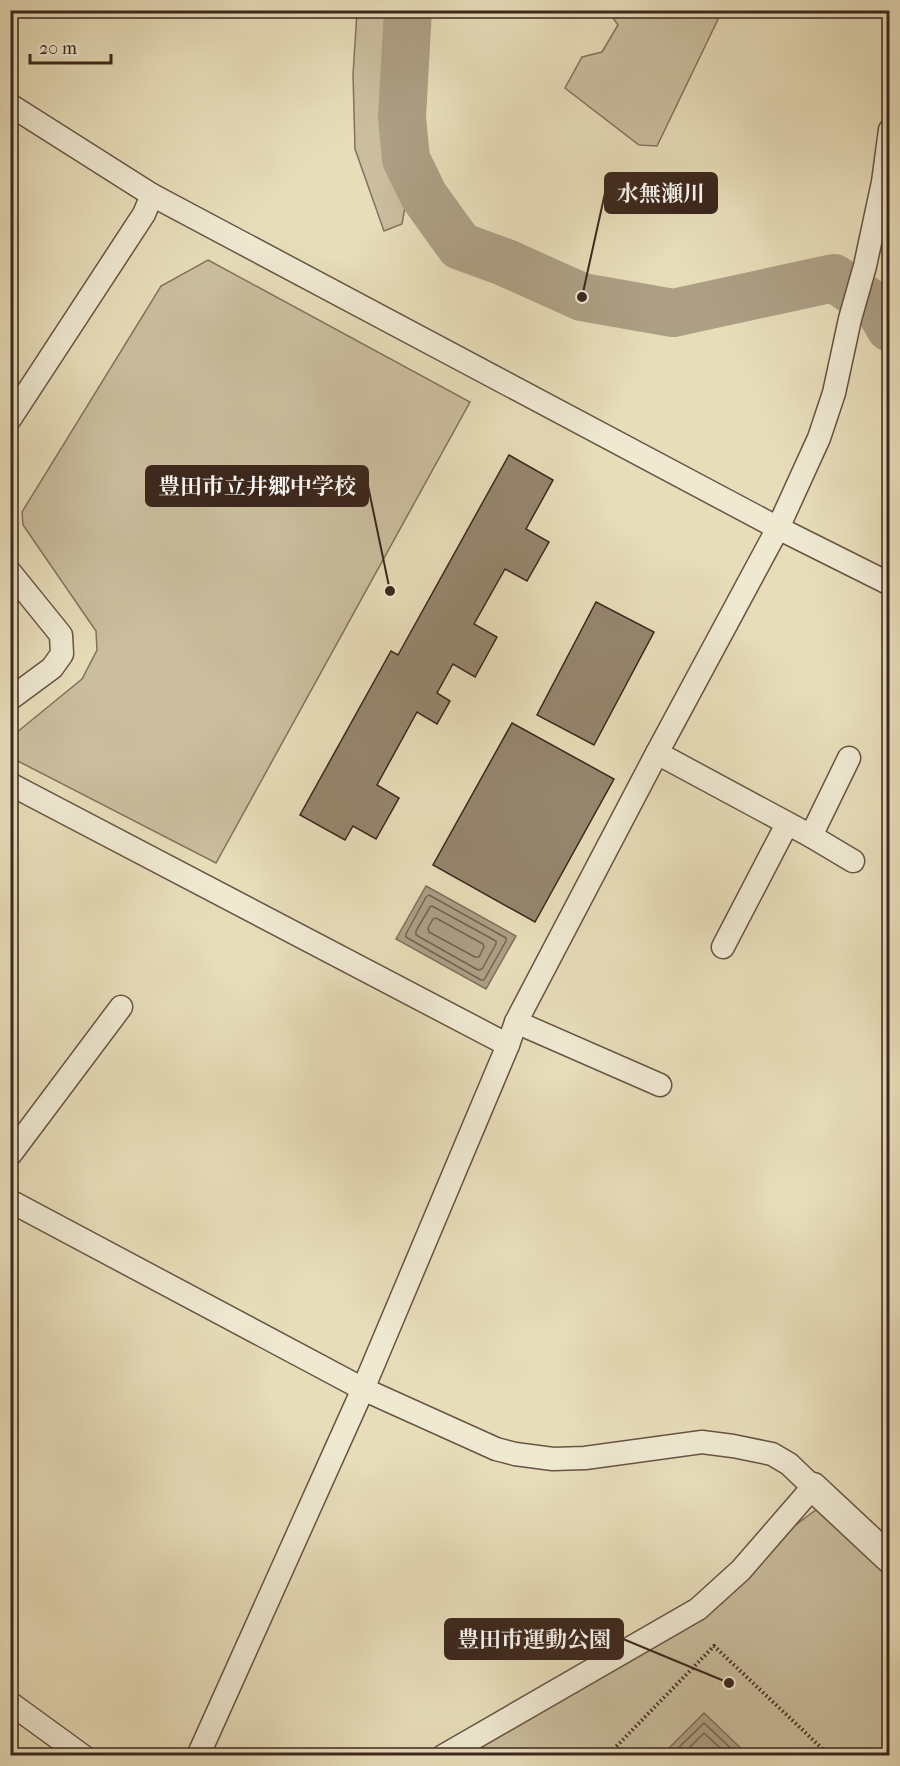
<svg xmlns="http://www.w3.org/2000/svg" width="900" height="1766" viewBox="0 0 900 1766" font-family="'IM FELL French Canon','Noto Serif JP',serif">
  <rect width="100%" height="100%" fill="#e7ddb9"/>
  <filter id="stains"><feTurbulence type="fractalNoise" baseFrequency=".00333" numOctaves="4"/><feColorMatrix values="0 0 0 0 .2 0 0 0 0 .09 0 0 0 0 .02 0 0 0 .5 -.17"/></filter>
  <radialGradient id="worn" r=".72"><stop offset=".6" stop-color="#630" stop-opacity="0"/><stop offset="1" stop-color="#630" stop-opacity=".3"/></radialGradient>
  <g fill="#cabe9e" stroke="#83725e" stroke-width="1.5">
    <polygon points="357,11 400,11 395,61 394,120 407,196 402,224 384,231 355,149 353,75"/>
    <polygon points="608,11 722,11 657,146 639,145 565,88 582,57 602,52 618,25"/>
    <polygon points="208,260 470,402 216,863 10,757 11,737 82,679 97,650 96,631 23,525 22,512 161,286"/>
    <polygon points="820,1507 889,1575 889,1755 457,1756 678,1611"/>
  </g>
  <g fill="#ad9f84" stroke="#806f5b" stroke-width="1.5">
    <polygon points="426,886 516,936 486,989 396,939"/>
    <polygon points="704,1713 748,1755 662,1755"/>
  </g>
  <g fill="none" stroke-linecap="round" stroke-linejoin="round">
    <g stroke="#746350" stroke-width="1.5">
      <polygon points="429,895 506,938 506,941 484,980 481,980 406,937 406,934 426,897"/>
      <polygon points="432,906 496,941 496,944 482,969 478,970 416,935 416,931 430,907"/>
      <polygon points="436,918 483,944 484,947 479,957 475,957 429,932 428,928 433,919"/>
      <polyline points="670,1756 704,1723 739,1756"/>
      <polyline points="681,1756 704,1733 729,1756"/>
    </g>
    <polyline stroke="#ad9f84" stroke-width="48" points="408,10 402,117 406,159 424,196 460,246 504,262 582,297 673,313 834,278 879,309 890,328"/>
  </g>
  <g fill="#95866e" stroke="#3c271d" stroke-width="1.5">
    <polygon points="509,455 553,480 526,529 549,542 527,581 505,569 474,624 497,637 475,677 453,664 437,693 450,701 437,724 417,712 377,785 399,798 376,839 353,826 345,840 300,815 391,651 398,655"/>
    <polygon points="596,602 654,632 594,745 537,715"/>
    <polygon points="512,723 614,779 535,922 433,865"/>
  </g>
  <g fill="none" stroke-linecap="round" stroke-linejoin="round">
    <defs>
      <g id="minor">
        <polyline points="10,105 152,195 778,528 890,584"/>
        <polyline points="10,419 144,214 152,195"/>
        <polyline points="10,572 61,635 62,654 52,668 10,699"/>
        <polyline points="657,753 811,836 853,861"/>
        <polyline points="10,784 508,1045"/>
        <polyline points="811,836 849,758"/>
        <polyline points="723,947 787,824"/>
        <polyline points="516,1022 660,1085"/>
        <polyline points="10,1155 121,1007"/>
        <polyline points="10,1201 363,1389 496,1449 515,1454 553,1459 585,1458 702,1442 733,1446 772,1454 789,1464 813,1487 741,1570 698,1609 443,1756"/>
        <polyline points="10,1703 83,1756"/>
        <polyline points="198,1756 363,1389 508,1045 516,1022 657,753 778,528 819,438 834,393 850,319 865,266 883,182 890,130"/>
      </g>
      <polyline id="tertiary" points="813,1487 890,1559"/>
    </defs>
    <use href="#minor" stroke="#675444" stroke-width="25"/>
    <use href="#tertiary" stroke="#675444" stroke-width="31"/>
    <polyline stroke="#3c271d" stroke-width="4" stroke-dasharray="1.5 3" stroke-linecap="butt" points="607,1756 714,1646 830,1756"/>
    <use href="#minor" stroke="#efe9d2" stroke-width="22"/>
    <use href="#tertiary" stroke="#efe9d2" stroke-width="28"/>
  </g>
  <path fill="none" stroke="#3c271d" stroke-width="2" d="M582 297L605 193M390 591L368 486M729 1683L623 1639"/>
  <g fill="#3c271d" stroke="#efe9d2" stroke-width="2">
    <circle cx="582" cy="297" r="6"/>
    <circle cx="390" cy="591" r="6"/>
    <circle cx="729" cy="1683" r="6"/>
  </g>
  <g fill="#3c271d" stroke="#3c271d" stroke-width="2">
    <rect x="605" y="173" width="112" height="40" rx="6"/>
    <rect x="146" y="466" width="222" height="40" rx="6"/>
    <rect x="445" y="1619" width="178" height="40" rx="6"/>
  </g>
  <g font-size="22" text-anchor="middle" font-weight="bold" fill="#fff">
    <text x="661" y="201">水無瀬川</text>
    <text x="257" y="494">豊田市立井郷中学校</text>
    <text x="534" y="1647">豊田市運動公園</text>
  </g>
  <rect width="900" height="1766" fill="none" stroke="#e7ddb9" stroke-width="36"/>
  <rect x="12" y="12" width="876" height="1742" fill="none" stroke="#3c271d" stroke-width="3"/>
  <rect x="18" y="18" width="864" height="1730" fill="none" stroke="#3c271d" stroke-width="1.5"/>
  <path d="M30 54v9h81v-9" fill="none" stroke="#3c271d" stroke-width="3"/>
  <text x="39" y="54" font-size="18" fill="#3c271d" stroke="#efe9d2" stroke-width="4.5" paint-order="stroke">20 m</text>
  <rect width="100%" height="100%" filter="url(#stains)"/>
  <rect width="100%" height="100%" fill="url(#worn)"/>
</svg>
